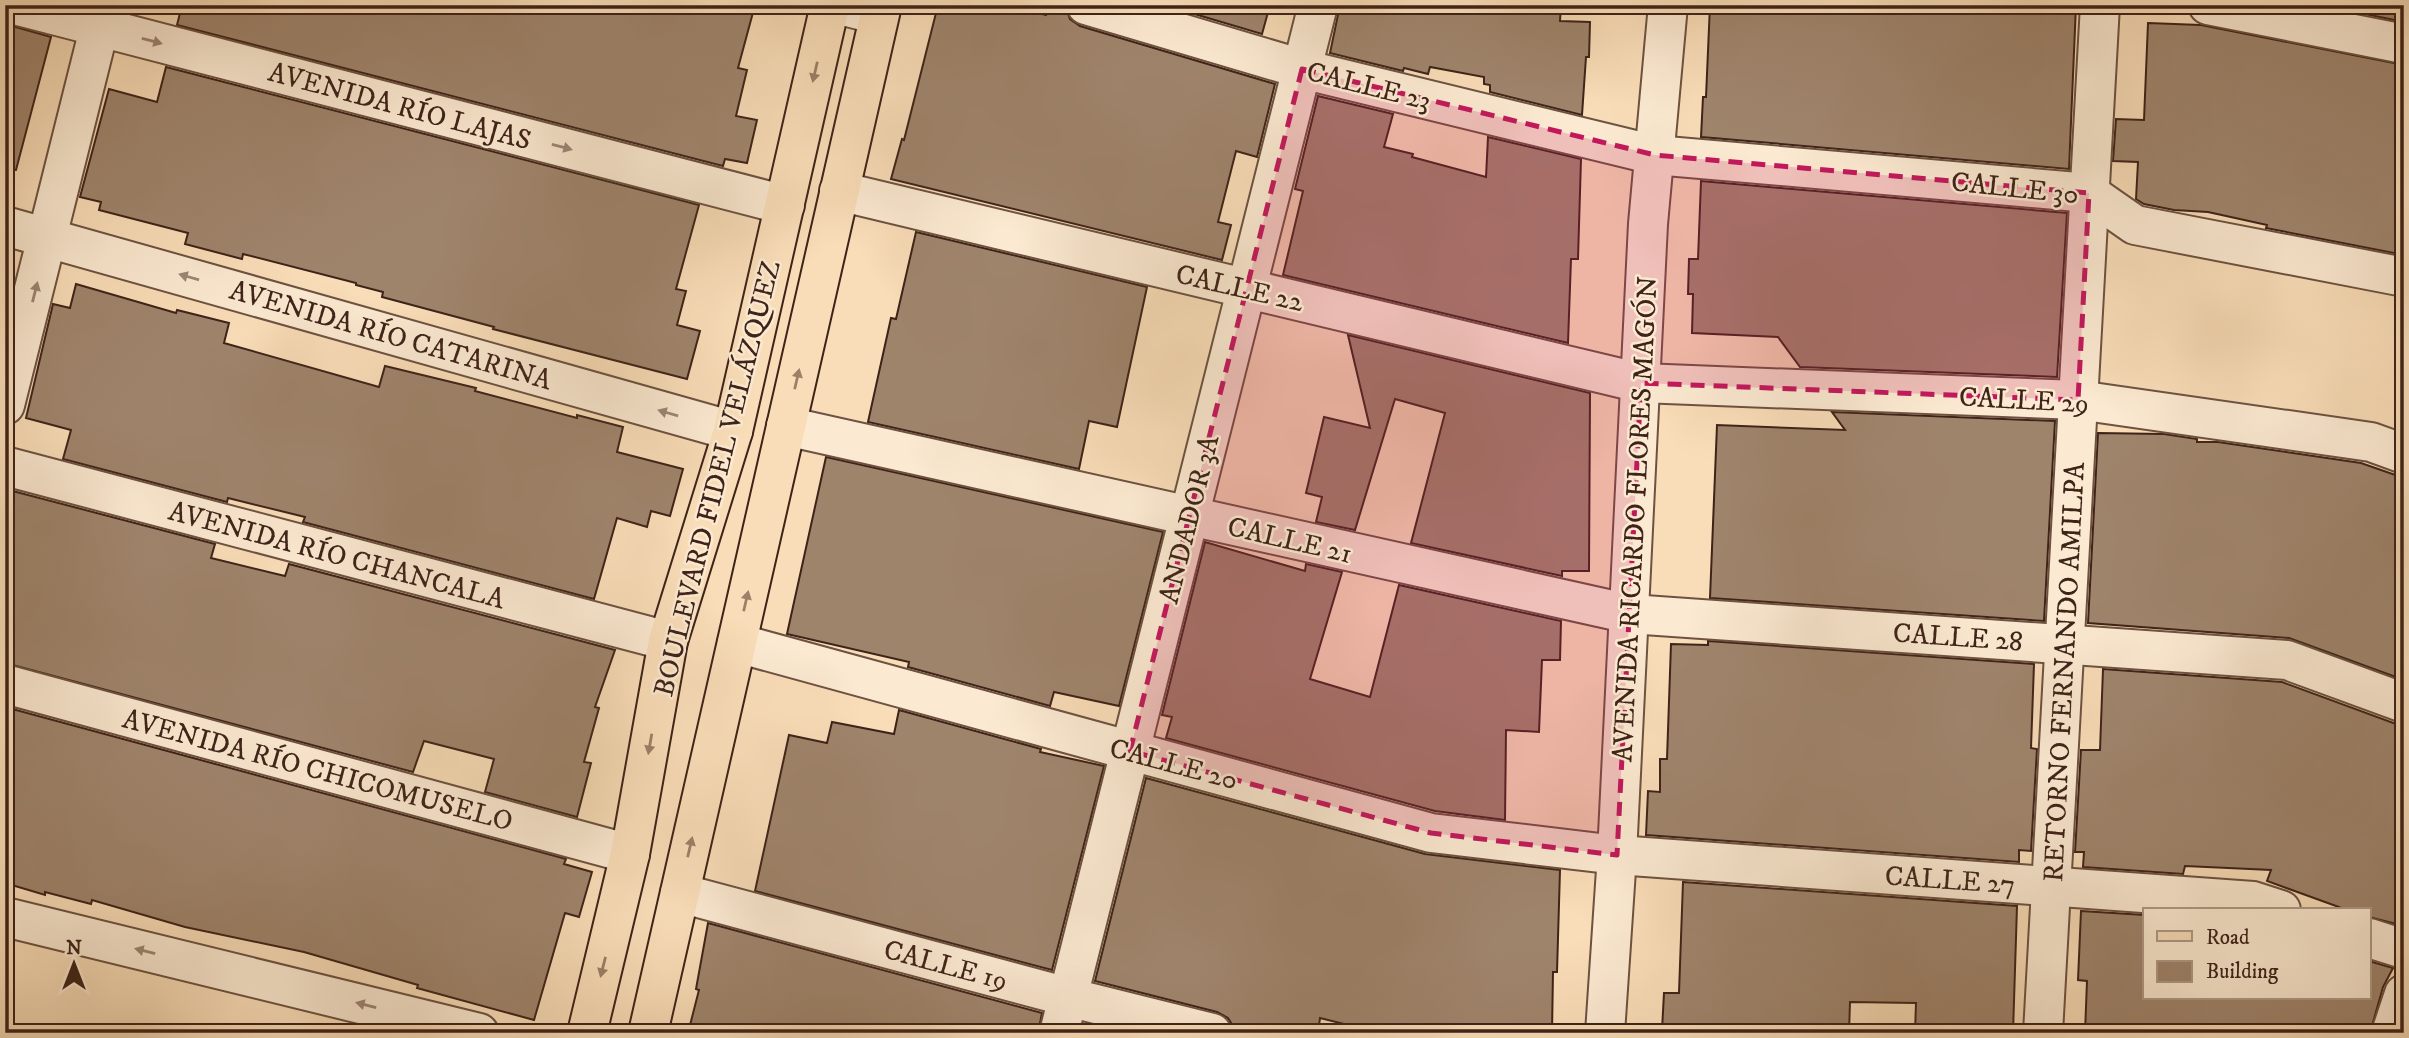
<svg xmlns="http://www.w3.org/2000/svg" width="2409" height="1038" viewBox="0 0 2409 1038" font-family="'IM FELL DW Pica',serif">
  <rect width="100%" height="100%" fill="#f9ddb8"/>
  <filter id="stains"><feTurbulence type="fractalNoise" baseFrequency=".00286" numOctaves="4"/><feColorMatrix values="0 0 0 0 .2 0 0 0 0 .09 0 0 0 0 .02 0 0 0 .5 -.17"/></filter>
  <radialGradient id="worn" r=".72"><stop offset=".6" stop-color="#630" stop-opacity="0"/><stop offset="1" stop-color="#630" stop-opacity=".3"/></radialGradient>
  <g fill="#9f846c" stroke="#3e2319" stroke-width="2">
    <polygon points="182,5 755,5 738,68 747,70 736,116 757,120 747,163 725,159 723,166 177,25"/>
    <polygon points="938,5 1008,5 1046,15 1048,5 1065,5 1070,19 1080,26 1275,84 1257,157 1236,151 1218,222 1231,225 1222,260 891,179 902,139 904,140"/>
    <polygon points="1164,5 1270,5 1262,34"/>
    <polygon points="1340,5 1561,5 1560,21 1590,22 1589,57 1586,57 1582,115 1490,92 1490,85 1484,84 1484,77 1430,67 1428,74 1404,68 1403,71 1330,53"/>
    <polygon points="1710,5 2076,5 2069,169 1701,137 1703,97 1706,97"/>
    <polygon points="2321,5 2404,5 2404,22"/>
    <polygon points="2148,23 2201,25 2404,65 2404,255 2266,228 2267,225 2208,212 2174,210 2144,204 2136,199 2138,162 2113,161 2116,119 2144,120"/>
    <polygon points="5,24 51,37 16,170 5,169"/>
    <polygon points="166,67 699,205 676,289 686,291 677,325 700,331 687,379 493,329 494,327 382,297 383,292 356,285 356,283 243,254 242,259 185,244 188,233 99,210 101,202 80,197 109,89 157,102"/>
    <polygon points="1318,96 1393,114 1384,147 1413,154 1412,157 1486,177 1488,137 1581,159 1578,259 1571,259 1568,343 1283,275 1303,191 1295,189"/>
    <polygon points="1701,181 2067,213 2057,377 1800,367 1778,337 1692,333 1693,294 1688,294 1689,259 1698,259"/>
    <polygon points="916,232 1147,287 1117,427 1089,421 1079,469 868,422 891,318 896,319"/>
    <polygon points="76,284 176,313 177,310 229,323 224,343 379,387 385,366 476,388 475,391 577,418 577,415 623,427 617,452 683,469 670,516 651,511 647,527 617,518 594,599 303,522 305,517 228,498 227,502 63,459 71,430 26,418 53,304 70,308"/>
    <polygon points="1348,335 1590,393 1589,571 1562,571 1562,576 1411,543 1445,413 1395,399 1355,530 1316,522 1322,497 1306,493 1324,417 1370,428"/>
    <polygon points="1832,412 2055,421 2044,621 1710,598 1717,425 1845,430"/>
    <polygon points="2098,433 2164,434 2197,439 2197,442 2218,442 2361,463 2404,478 2404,680 2289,638 2088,623"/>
    <polygon points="826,457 1163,532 1119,706 1054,692 1050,706 908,667 909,662 787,634"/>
    <polygon points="5,489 215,544 211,558 285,576 289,564 615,650 595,707 599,708 584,762 591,763 577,817 485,792 494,759 424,741 413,772 5,663"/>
    <polygon points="1205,542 1305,571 1306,564 1342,572 1310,679 1370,697 1399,585 1561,621 1560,660 1542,660 1539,732 1506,730 1505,820 1435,811 1166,738 1172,717 1162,715"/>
    <polygon points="1708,641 2034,664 2031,748 2037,749 2031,851 2019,850 2019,862 1646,835 1648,791 1660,792 1660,759 1667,759 1671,644 1708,645"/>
    <polygon points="2103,669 2282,682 2396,724 2404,724 2404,926 2369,917 2369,910 2347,910 2267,881 2271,870 2185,866 2183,874 2083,867 2084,852 2075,852 2081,750 2100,750"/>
    <polygon points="5,707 566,859 564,864 592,872 579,917 565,913 534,1020 417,988 418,985 304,952 185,927 92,900 91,904 45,892 45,895 5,883"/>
    <polygon points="899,710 1041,749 1040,752 1104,766 1052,970 755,891 789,735 827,743 832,722 894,734"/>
    <polygon points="1146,778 1425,854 1560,870 1557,972 1553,972 1552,1033 1380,1033 1320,1018 1318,1033 1233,1033 1233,1026 1228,1018 1217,1012 1095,981"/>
    <polygon points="1683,882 2017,906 2013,1033 1915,1033 1916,1003 1850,1002 1849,1033 1673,1033 1673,1030 1662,1030 1664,993 1679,993"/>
    <polygon points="2081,911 2145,915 2145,998 2369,998 2369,961 2393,968 2383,987 2370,1033 2085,1033 2087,981 2078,980"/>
    <polygon points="708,923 1042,1013 1038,1033 688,1033 699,990 696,989"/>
    <polygon points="1084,1024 1121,1033 1082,1033"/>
  </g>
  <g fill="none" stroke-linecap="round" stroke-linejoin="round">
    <defs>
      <g id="minor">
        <polyline points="15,5 785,205"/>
        <polyline points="840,5 879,15"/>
        <polyline points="1086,5 1302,69 1655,155 2089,193 2135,225 2404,277"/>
        <polyline points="2208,5 2404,44"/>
        <polyline points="839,191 1641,383 2078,400 2371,442 2404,454"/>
        <polyline points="5,226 733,431"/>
        <polyline points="5,405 105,5"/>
        <polyline points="786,426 1630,614 2287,660 2404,703"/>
        <polyline points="5,466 668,641"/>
        <polyline points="737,643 1431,833 1617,855 2253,901 2281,910"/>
        <polyline points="5,684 630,854"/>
        <polyline points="680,893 1068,997 1212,1033"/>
        <polyline points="5,917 479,1033"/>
        <polyline points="2369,938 2404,949"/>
        <polyline points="1059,1033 1318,5"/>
        <polyline points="1605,1033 1617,855 1648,224 1668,5"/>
        <polyline points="2043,1033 2100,5"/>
        <polyline points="2391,1033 2404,994"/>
      </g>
      <g id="major">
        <polyline points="587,1033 630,854 668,641 733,431 830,5"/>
        <polyline points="648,1033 882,5"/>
      </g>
    </defs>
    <use href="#minor" stroke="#6d5241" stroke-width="42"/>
    <use href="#major" stroke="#3e2319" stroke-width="42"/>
    <use href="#minor" stroke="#fbe9d1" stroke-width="38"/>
    <use href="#major" stroke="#f9ddb8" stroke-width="38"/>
  </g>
  <defs><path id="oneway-solid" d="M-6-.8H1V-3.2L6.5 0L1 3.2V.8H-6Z" transform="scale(1.75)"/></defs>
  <g fill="#9c8675">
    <use href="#oneway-solid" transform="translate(152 41) rotate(15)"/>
    <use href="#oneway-solid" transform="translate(562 147) rotate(15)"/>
    <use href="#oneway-solid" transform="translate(189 277) rotate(-164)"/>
    <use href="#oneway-solid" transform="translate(35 292) rotate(-76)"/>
    <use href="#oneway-solid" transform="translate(668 413) rotate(-164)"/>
    <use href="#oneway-solid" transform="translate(145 951) rotate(-166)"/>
    <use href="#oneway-solid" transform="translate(366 1005) rotate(-166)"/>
  </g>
  <g fill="#9c8068">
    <use href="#oneway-solid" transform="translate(815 72) rotate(103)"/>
    <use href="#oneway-solid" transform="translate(797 379) rotate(-77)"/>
    <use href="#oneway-solid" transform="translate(746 601) rotate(-77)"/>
    <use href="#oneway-solid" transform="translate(650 744) rotate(100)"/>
    <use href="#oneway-solid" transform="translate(690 847) rotate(-77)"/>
    <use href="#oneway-solid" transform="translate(603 967) rotate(104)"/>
  </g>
  <path fill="#c2185b" fill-opacity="0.2" stroke="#c2185b" stroke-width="5" stroke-dasharray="14 9" stroke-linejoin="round" d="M1302 69 1655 155 2089 193 2078 400 1641 383 1617 855 1431 833 1130 751Z"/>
  <g text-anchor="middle" stroke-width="5" stroke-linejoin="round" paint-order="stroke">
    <g font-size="28" fill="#3e2319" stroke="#fbe9d1">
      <text transform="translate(1369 85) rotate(14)" y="10">CALLE 23</text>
      <text transform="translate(400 105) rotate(15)" y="10">AVENIDA RÍO LAJAS</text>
      <text transform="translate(2015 187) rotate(6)" y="10">CALLE 30</text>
      <text transform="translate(1240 287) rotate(13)" y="10">CALLE 22</text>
      <text transform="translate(391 334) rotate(16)" y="10">AVENIDA RÍO CATARINA</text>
      <text transform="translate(2024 399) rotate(3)" y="10">CALLE 29</text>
      <text transform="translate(716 478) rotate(-76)" y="10">BOULEVARD FIDEL VELÁZQUEZ</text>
      <text transform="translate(1188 519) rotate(-76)" y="10">ANDADOR 3A</text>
      <text transform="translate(1634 519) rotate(-87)" y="10">AVENIDA RICARDO FLORES MAGÓN</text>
      <text transform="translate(1290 539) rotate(13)" y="10">CALLE 21</text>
      <text transform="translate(337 554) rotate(15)" y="10">AVENIDA RÍO CHANCALA</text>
      <text transform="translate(1958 636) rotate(4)" y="10">CALLE 28</text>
      <text transform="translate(2063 672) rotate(-87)" y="10">RETORNO FERNANDO AMILPA</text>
      <text transform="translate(1174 763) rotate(15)" y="10">CALLE 20</text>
      <text transform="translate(318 769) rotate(15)" y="10">AVENIDA RÍO CHICOMUSELO</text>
      <text transform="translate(1950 879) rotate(4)" y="10">CALLE 27</text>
      <text transform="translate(946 964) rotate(15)" y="10">CALLE 19</text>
    </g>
  </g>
  <rect width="2409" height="1038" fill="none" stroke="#f9ddb8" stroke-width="28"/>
  <rect x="7" y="7" width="2395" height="1024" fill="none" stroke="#3e2319" stroke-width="3.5"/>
  <rect x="14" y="14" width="2381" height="1010" fill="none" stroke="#3e2319" stroke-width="2"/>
  <rect x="2143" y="908" width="228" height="91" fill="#fbe9d1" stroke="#af9a87" stroke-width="2"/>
  <rect x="2157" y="931" width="35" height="10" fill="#f9ddb8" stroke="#af9a87" stroke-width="2"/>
  <text x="2206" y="944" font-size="21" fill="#3e2319">Road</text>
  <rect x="2157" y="961" width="35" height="21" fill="#9f846c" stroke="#af9a87" stroke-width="2"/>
  <text x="2206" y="978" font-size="21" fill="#3e2319">Building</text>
  <g transform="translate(74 964)" stroke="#fbe9d1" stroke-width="5" paint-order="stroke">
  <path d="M0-5L12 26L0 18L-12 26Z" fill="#3e2319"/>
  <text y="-10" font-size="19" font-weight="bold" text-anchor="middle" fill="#3e2319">N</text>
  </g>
  <rect width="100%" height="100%" filter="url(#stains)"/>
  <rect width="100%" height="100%" fill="url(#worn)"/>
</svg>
